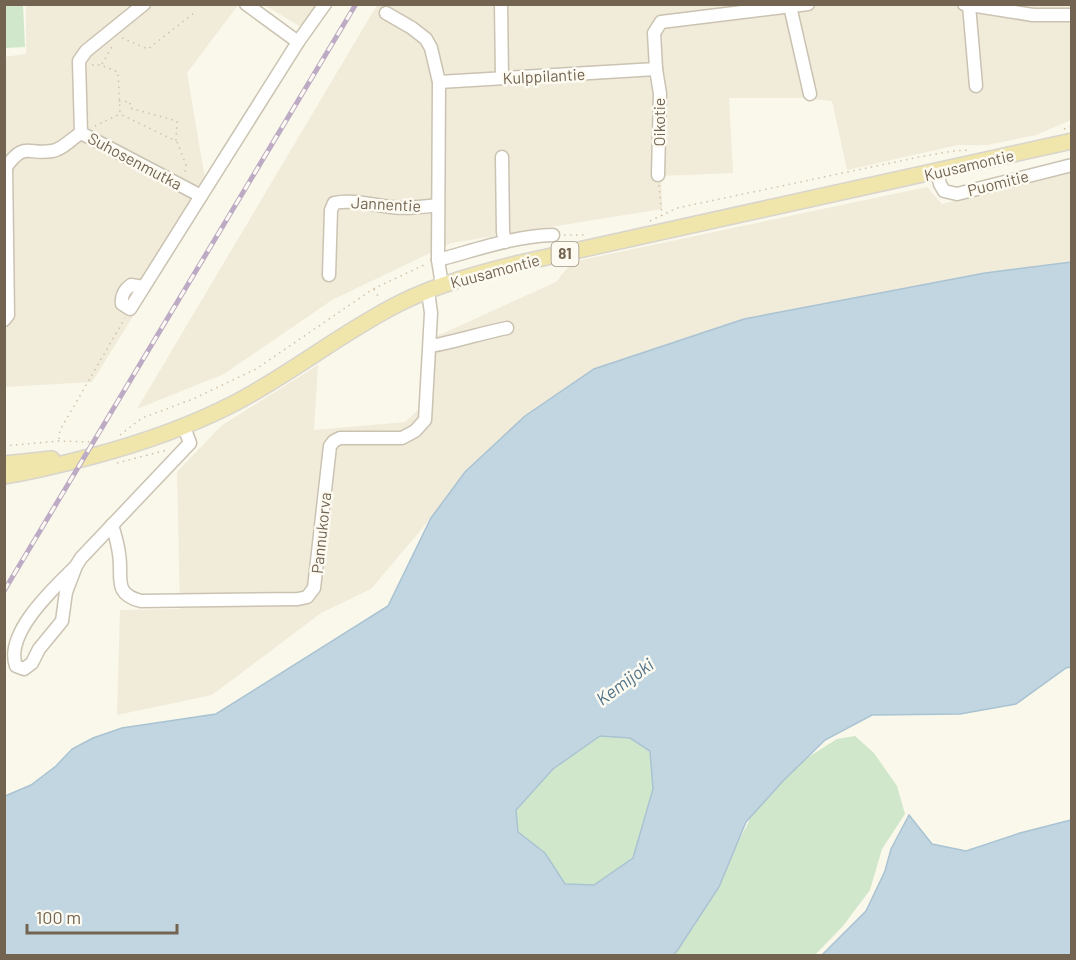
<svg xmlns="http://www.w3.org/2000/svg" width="1076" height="960" viewBox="0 0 1076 960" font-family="Barlow,sans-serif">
  <rect width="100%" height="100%" fill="#faf8eb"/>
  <g fill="#f1ebda">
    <polygon points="26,5 238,5 187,73 208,196 92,382 5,387 4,57 26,54"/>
    <polygon points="264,5 330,5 313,34"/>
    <polygon points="377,5 1071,5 1071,120 1036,135 987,145 958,145 847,170 832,101 804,98 729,98 733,173 661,176 662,209 451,243 332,300 224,374 137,409"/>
    <polygon points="1071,171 1071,262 985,273 744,319 594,369 525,416 465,472 431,518 371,589 321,613 212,695 117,715 120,610 180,609 177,472 221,426 318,365 314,430 405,422 419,409 426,341 556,282 572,262 927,187 942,204"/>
  </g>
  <g fill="#d0e7cb">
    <polygon points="4,5 23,5 25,47 5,48"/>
    <polygon points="599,736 630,738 650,751 653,789 633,858 594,885 565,884 545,853 517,832 516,810 553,769"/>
    <polygon points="855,736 874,753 897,786 905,814 882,849 870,890 843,926 815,955 671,956 695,925 747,825 761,793 775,778 837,739"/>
  </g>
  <g fill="#c2d6e2" stroke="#a9c3d2" stroke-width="1.5" fill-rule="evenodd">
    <path d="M1071 262V667L1066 668 1016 704 960 714 872 715 825 740 783 781 746 822 719 887 677 951 673 955H5V796L31 785 56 766 72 749 93 738 122 728 216 714 388 606 431 518 465 472 525 416 594 369 744 319 985 273ZM600 736 630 738 650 751 653 789 633 858 594 885 565 884 545 853 518 832 516 810 553 769Z"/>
    <polygon points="909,815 932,844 966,851 1020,833 1071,820 1071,955 822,955 866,911 885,871 891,849"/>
  </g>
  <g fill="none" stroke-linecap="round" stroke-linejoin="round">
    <defs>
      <g id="minor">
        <polyline points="144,4 86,51 79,61 81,133 201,196 298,42"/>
        <polyline points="246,4 298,42 325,4"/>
        <polyline points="501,4 502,78"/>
        <polyline points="964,4 1033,15 1072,15"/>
        <polyline points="969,5 976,86"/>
        <polyline points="790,6 810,94"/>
        <polyline points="386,13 412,28 426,39 431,48 439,82 438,260 442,285"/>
        <polyline points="656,69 660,94 658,175"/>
        <polyline points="439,82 656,69 654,33 661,22 808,4"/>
        <polyline points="502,157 503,232 505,242"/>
        <polyline points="937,172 940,184 944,191 957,194 1072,165"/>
        <path d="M438 260C476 250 514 236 553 235"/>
        <path d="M329 275 331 210 334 203C352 199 372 205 391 207 407 209 422 207 438 205"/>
        <path d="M144 287 131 285C124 290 121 295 122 304L130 309 201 196"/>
        <path d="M4 320 8 315 6 167C25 141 27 155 52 151 62 150 72 138 81 133"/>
        <path d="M430 346C456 342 481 333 507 328"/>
        <path d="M112 525C115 535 118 544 119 554 123 577 112 594 141 601L298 599 307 597 314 588 330 446 334 441 340 438H402L415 431 425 420 431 313 428 291"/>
        <path d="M76 566C55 587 4 633 16 666L24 669 32 663 39 649 62 621 66 592 76 566 81 558 190 443 184 427"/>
      </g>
      <g id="major">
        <polyline points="4,464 52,459"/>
        <path d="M4 476C35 471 63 464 93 456 142 443 188 427 233 404 291 374 342 332 400 303 438 284 480 273 520 263L1072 141"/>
      </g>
    </defs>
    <use href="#minor" stroke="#cbc3b2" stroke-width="15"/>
    <use href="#major" stroke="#d8d4ce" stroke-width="18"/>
    <g stroke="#d1c2a9" stroke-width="1.5" stroke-dasharray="1.5 4.5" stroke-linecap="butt">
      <polyline points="122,38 148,49 194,13"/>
      <polyline points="102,64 113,45"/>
      <polyline points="92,65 101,65 118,72 120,114 95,126"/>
      <polyline points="119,101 130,102 130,108 177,121 176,141 120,114"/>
      <polyline points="1064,129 1072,126"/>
      <polyline points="177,142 186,165 185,174"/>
      <polyline points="659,185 662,216"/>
      <polyline points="650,221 677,208 919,157 953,151 969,150"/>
      <polyline points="564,235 587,235"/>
      <polyline points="374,289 379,298"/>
      <polyline points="120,435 142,418 193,399 256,369 373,289 426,264"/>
      <polyline points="59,439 60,430 125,318"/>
      <polyline points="4,446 59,441 92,442"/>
      <polyline points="117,463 167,450"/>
    </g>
    <use href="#minor" stroke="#fff" stroke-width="12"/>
    <use href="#major" stroke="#f0e6ac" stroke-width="15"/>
    <defs>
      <polyline id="rail" points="4,591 356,4"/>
    </defs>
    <use href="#rail" stroke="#bdaac4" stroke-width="5"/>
    <use href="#rail" stroke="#fdfbf1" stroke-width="3" stroke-dasharray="9" stroke-linecap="butt"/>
  </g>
  <g text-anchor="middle" stroke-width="5" stroke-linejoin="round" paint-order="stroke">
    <rect fill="#fdfbf1" stroke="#9c9181" stroke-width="1.5" x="551.5" y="242" width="27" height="24" rx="4.5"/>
    <g font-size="15" font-weight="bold" fill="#736451">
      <text x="565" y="259">81</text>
    </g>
    <g font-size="16" fill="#736451" stroke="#fdfbf1">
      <text transform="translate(544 76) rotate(-3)" y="6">Kulppilantie</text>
      <text transform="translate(659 122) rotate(-90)" y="6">Oikotie</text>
      <text transform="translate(135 161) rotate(28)" y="6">Suhosenmutka</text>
      <text transform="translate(969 165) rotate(-13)" y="6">Kuusamontie</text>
      <text transform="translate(998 183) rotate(-14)" y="6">Puomitie</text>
      <text transform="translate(386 204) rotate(3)" y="6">Jannentie</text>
      <text transform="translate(495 271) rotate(-15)" y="6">Kuusamontie</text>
      <text transform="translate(321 533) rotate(-84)" y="6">Pannukorva</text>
    </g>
    <g font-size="18" font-style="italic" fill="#51738a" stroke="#fdfbf1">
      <text transform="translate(625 682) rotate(-36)" y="6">Kemijoki</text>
    </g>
  </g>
  <rect width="1076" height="960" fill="none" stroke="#736451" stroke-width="12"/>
  <path d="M27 924v9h150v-9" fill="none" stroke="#736451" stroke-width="3"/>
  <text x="36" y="924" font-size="18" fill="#736451" stroke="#fdfbf1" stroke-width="4.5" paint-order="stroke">100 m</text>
</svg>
